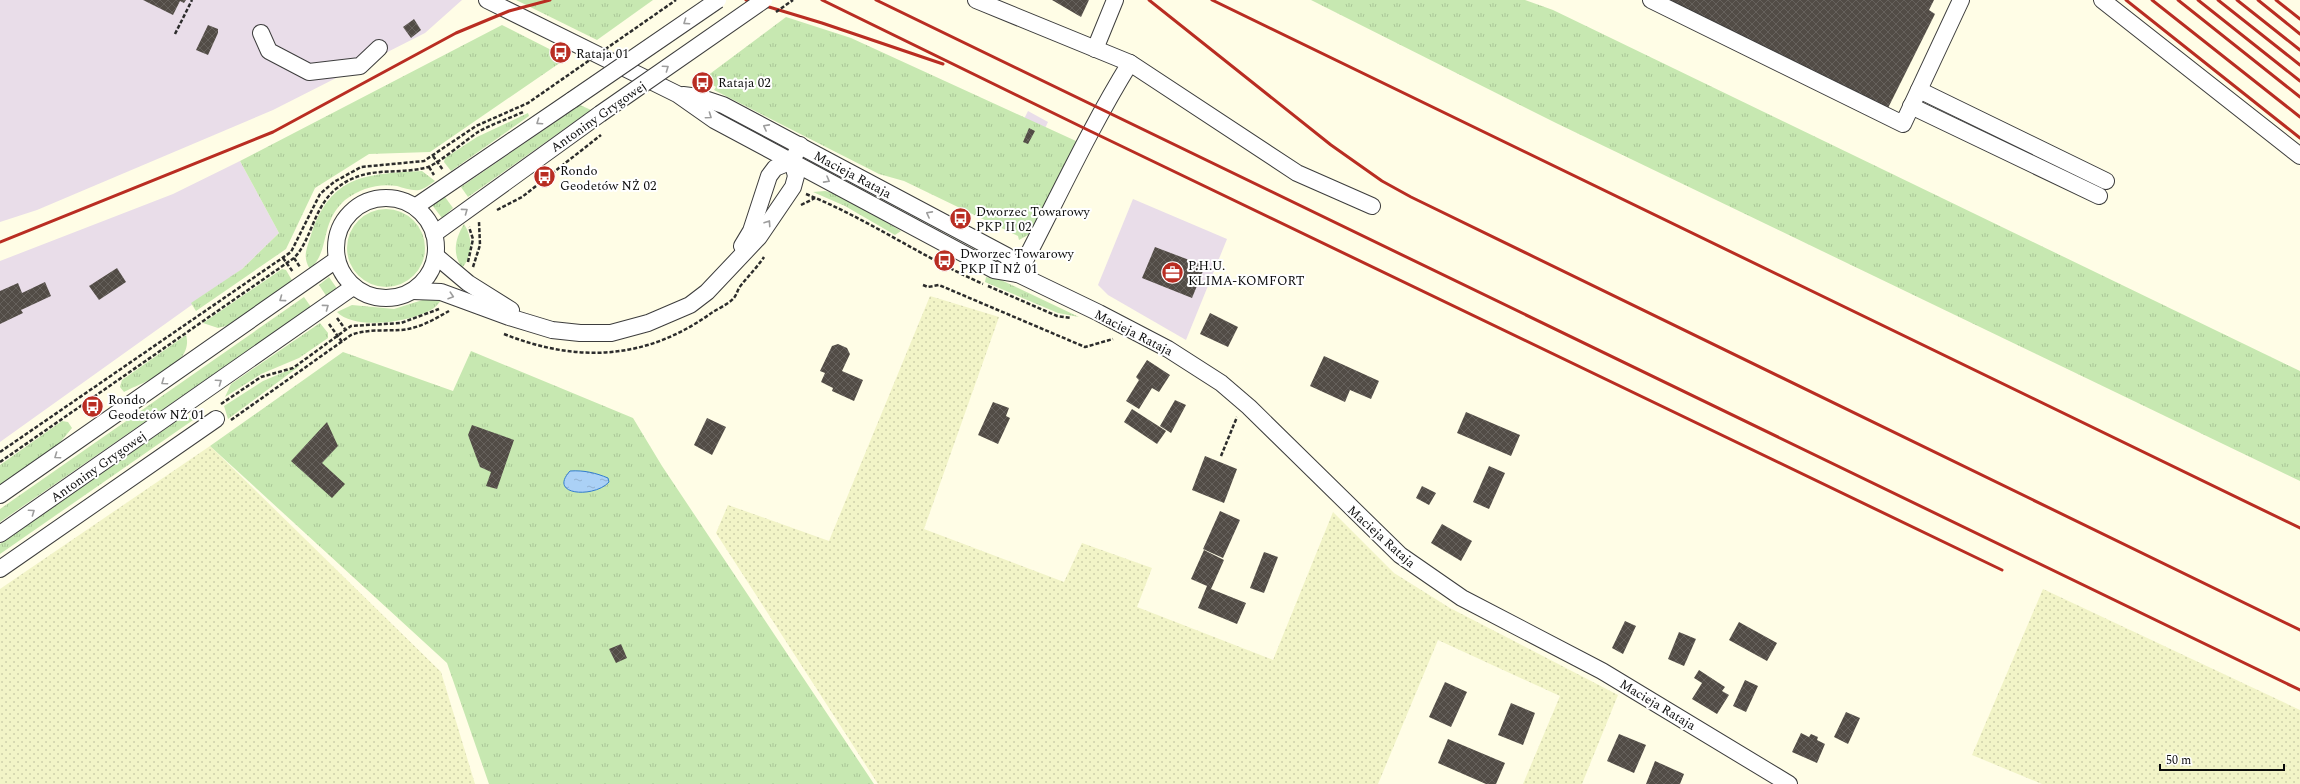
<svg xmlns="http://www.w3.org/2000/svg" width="2300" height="784" viewBox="0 0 2300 784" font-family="Spectral,serif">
  <defs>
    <pattern id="farmland-dots" width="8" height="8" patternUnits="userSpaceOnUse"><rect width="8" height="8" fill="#f2f4c7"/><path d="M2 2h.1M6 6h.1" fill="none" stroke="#ced0aa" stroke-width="1.8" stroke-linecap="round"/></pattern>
    <pattern id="grass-tufts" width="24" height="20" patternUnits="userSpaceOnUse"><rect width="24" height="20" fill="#c7e8b1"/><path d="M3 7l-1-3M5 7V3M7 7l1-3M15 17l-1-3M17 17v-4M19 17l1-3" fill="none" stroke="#aac697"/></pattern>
    <pattern id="water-ripples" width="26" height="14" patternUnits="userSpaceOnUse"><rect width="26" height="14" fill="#abd1f6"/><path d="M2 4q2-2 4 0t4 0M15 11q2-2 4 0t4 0" fill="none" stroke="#92b2d2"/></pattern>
    <pattern id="building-cross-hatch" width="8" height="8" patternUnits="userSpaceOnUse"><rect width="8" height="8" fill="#524c46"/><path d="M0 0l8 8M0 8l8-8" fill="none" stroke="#66615c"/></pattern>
  </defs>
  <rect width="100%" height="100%" fill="#fffde6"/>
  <g fill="#e9dde9">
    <polygon points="0,0 462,0 425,33 273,110 37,210 0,222"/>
    <polygon points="1028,111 1048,122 1032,155 1011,145"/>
    <polygon points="240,161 279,233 242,269 0,442 0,261 173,194"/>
    <polygon points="1133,199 1227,239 1186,340 1108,295 1098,285"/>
  </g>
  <g fill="url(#farmland-dots)">
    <polygon points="930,296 999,317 924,529 1064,582 1082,543 1152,568 1137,607 1273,660 1333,512 1394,573 1450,608 1618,695 1582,784 1523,784 1560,696 1438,640 1378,784 878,784 716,533 728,505 829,541"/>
    <polygon points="210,446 441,672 475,784 0,784 0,589"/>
    <polygon points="2043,589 2300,710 2300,784 2042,784 1972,755"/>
  </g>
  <g fill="url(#grass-tufts)">
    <polygon points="516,0 653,0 597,40"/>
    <polygon points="1311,0 1525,0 1553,10 2300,371 2300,481 1556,123"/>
    <polygon points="786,17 851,38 1076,141 1035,228 1028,235 1019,240 1018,236 904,181 879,174 714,90 716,87 703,79"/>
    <polygon points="502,25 567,58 430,152 369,154 315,188 286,249 196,311 191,303 242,269 279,233 240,161"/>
    <polygon points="580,105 591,110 468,197 461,187"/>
    <polygon points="528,113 529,116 451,171 444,162 445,158 477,137"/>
    <path d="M422 171 435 181C430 184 425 189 419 190 412 191 404 188 397 186 379 183 360 188 345 200 319 223 331 250 310 269 302 257 307 248 311 235 331 174 367 174 422 171Z"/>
    <path d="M825 191C853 197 877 216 901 231L895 235 845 206 813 192Z"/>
    <polygon points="445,197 453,208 442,218 432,205"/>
    <circle cx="386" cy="248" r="39"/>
    <path d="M464 224C473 238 473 255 462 268 452 253 455 239 464 224Z"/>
    <polygon points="282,269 286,270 293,282 230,325 218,328 203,323"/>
    <polygon points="329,277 338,290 327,297 319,285"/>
    <polygon points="986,277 1001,280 1079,317 1058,313 985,282"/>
    <polygon points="304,297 311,307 0,522 0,509"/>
    <path d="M432 297 443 298C440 301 438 305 434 308 414 322 355 331 337 312L352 305 394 309Z"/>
    <polygon points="320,323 328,333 328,338 299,358 261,374 225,397 231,384"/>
    <path d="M186 335C195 365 145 381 124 392L120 387 122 380Z"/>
    <polygon points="471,351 633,418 662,466 874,784 489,784 447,663 210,446 343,352 453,391"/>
    <polygon points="301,365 228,419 224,406 263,381"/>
    <polygon points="193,417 196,418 0,554 0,544 178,420"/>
    <polygon points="62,421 68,422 72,428 57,446 0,486 0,465"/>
  </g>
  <path fill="url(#water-ripples)" stroke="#317cce" d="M570 471C584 470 596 473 608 478L609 482C595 498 547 496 570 471Z"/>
  <g fill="url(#building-cross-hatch)">
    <polygon points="143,0 186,0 184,3 180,1 173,15"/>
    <polygon points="1052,0 1089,0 1081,17"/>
    <polygon points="1661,0 1934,0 1929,10 1935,14 1886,112"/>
    <polygon points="414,19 421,30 411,38 403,27"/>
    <polygon points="208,25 218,29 218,33 208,55 196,50"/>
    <polygon points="1029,128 1035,131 1028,144 1023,142"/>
    <polygon points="1155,247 1205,266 1192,298 1142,278"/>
    <polygon points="117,268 126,282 99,300 89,286"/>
    <polygon points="45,282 51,296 21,310 23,313 0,324 0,291 18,283 22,293"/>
    <polygon points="1210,313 1238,327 1228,347 1200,334"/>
    <polygon points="838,344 847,348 850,354 842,371 863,380 854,401 832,391 833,388 821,382 825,373 820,371 832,346"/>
    <polygon points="1324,356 1379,381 1371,399 1350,390 1345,402 1310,386"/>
    <polygon points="1147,360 1170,375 1159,392 1152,388 1139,409 1126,401 1139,380 1136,377"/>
    <polygon points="1175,400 1186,405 1171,433 1160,426"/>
    <polygon points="993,402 1009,408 1006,416 1010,418 998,444 978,435"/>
    <polygon points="1132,409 1166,431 1157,444 1124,422"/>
    <polygon points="1466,412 1520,435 1511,456 1457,433"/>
    <polygon points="707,418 726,427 712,455 694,445"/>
    <polygon points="327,422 338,446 322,463 345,484 332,498 291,461"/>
    <polygon points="472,425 514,440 497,489 486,486 491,472 480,467 468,435"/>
    <polygon points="1205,456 1237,469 1224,503 1192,490"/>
    <polygon points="1489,466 1505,473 1489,509 1473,502"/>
    <polygon points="1422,486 1436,493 1429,505 1416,498"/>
    <polygon points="1220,511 1240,520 1223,558 1203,549"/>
    <polygon points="1442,524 1472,541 1461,561 1431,543"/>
    <polygon points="1204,550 1224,560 1211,589 1246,603 1237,624 1198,608 1207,586 1191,579"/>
    <polygon points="1264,552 1278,557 1264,593 1250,588"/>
    <polygon points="1625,621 1636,626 1623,654 1612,648"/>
    <polygon points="1739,622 1777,643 1767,661 1729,640"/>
    <polygon points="1679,632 1696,639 1684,666 1668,659"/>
    <polygon points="621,644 627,658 616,663 609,649"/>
    <polygon points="1699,670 1725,687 1722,691 1729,695 1717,714 1692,699 1702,683 1694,678"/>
    <polygon points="1745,680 1758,686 1746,712 1733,706"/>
    <polygon points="1445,682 1467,692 1451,727 1429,717"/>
    <polygon points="1511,703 1535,713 1523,745 1498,735"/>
    <polygon points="1846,712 1860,718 1848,744 1834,737"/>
    <polygon points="1801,733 1809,737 1811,734 1818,737 1817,740 1825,744 1817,763 1792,752"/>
    <polygon points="1619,734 1646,745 1634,773 1607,761"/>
    <polygon points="1448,739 1505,763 1496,784 1486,784 1438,763"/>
    <polygon points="1655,761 1684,774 1680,784 1646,784"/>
  </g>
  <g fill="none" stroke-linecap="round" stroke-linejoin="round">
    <defs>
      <g id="minor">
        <polyline points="487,0 677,94 714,120 994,270 1018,274 1099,313 1168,349 1221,383 1249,407 1400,555 1462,598 1602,671 1789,784"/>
        <polyline points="976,0 1130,63"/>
        <polyline points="1651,0 1903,124 1961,0"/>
        <polyline points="2102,0 2300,156"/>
        <polyline points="261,33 269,51 309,72 360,66 379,48"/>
        <polyline points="1095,49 1115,0"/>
        <polyline points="1919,90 2106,181"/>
        <polyline points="683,95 699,97 723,105 1007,256 1018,274"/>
        <polyline points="1911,106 2099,196"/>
        <circle cx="386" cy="248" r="50"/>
        <polyline points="415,207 572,100"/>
        <polyline points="434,234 600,114"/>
        <polyline points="742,246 751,231 769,176 775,168 792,161"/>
        <polyline points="436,256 468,283 511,310"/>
        <path d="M1018 274C1055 204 1088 131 1130 63L1297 173 1372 206"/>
        <polyline points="413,291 441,292 509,317 552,330 580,333 611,333 648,323 690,305 707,292 759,237 793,187 796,176 792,161 800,145"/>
        <polyline points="0,495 336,260"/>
        <polyline points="0,534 353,287"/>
        <polyline points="0,569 216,419"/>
      </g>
    </defs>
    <use href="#minor" stroke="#3d3d3d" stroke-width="18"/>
    <g stroke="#2c2c2c" stroke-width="2.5" stroke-dasharray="4 2" stroke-linecap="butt">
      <polyline points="175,34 192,0"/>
      <polyline points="433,156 443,170"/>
      <polyline points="429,167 434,175"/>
      <path d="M806 194C868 219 922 257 983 284"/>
      <polyline points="801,205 815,198"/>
      <polyline points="497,210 522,197 601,135"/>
      <polyline points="283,258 293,272"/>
      <polyline points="294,258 300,267"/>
      <polyline points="468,262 473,239 469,227"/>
      <polyline points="473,267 480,245 479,222"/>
      <polyline points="923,285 928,287 939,285 1085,347 1113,339"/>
      <polyline points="988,286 1057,316 1071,318"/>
      <polyline points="337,318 345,329"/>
      <polyline points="329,324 342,342"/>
      <path d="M504 334C577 363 645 360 710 314 717 309 727 305 733 299 736 296 737 292 739 288 747 277 756 269 764 257"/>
      <polyline points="221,404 261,377 293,368 351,326 401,323 439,309"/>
      <path d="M231 420 351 335C366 329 384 331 400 330 418 329 433 320 449 311"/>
      <polyline points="0,452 291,252 320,194 334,182 361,167 424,161 476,126 528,103 551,87"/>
      <polyline points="1221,456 1237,417"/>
      <path d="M0 462 294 258C312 240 313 207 337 188 367 164 397 176 428 167 439 163 466 140 478 132 492 124 508 119 523 112"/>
    </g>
    <use href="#minor" stroke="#fff" stroke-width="16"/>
    <g stroke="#b92d22" stroke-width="3">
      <polyline points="746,0 822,23 943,64"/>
      <polyline points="822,0 1090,131 2002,570"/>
      <polyline points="876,0 2300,690"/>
      <polyline points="1149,0 1331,145 1382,181 1411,197 2300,630"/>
      <polyline points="1212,0 2300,528"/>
      <polyline points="2126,0 2300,138"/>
      <polyline points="2152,0 2300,117"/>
      <polyline points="2178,0 2300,97"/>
      <polyline points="2198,0 2300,81"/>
      <polyline points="2218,0 2300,65"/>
      <polyline points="2237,0 2300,50"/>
      <polyline points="2258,0 2300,34"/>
      <polyline points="2276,0 2300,19"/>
      <polyline points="0,242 273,132 456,33 509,11 550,0"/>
    </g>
    <defs>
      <g id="minor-bridge">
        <polyline points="572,100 718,0"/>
        <polyline points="600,114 764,0"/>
      </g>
    </defs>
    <use href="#minor-bridge" stroke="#3d3d3d" stroke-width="18" stroke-linecap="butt"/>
    <g stroke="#2c2c2c" stroke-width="2.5" stroke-dasharray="4 2" stroke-linecap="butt">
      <polyline points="776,12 793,0"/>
      <polyline points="551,87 676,0"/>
    </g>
    <use href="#minor-bridge" stroke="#fff" stroke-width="16"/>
  </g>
  <defs><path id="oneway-chevron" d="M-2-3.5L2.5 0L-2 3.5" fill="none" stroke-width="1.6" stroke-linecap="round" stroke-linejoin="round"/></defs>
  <g stroke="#9d9d9d">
    <use href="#oneway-chevron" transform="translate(686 22) rotate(146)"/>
    <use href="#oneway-chevron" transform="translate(666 68) rotate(-35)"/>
    <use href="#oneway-chevron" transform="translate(709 116) rotate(35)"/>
    <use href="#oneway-chevron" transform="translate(539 122) rotate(146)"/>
    <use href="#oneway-chevron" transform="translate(766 127) rotate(-152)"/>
    <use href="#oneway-chevron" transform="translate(827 180) rotate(29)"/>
    <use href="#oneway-chevron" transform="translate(465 211) rotate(-36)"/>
    <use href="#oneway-chevron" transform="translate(929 214) rotate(-152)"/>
    <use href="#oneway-chevron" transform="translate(768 223) rotate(-56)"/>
    <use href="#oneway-chevron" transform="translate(451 296) rotate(18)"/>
    <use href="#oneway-chevron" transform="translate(282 299) rotate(144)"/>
    <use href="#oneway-chevron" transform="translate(326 307) rotate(-36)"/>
    <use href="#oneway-chevron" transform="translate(164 382) rotate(145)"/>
    <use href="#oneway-chevron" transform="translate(219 382) rotate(-35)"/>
    <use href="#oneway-chevron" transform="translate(57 456) rotate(145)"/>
    <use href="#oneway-chevron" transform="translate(32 512) rotate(-35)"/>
  </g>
  <defs>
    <symbol id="bus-disc" viewBox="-11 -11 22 22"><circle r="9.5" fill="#b92d22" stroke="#fff"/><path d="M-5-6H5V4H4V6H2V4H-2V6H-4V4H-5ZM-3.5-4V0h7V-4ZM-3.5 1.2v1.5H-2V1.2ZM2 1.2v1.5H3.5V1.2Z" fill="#fff"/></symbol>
    <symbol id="office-disc" viewBox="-11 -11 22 22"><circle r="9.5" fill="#b92d22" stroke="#fff"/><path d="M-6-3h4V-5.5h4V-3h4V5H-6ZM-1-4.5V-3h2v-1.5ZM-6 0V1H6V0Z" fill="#fff"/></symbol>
  </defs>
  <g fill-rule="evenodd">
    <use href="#bus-disc" x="548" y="40" width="25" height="25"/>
    <use href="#bus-disc" x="690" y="70" width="25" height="25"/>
    <use href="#bus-disc" x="532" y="164" width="25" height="25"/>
    <use href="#bus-disc" x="948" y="206" width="25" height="25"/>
    <use href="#bus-disc" x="932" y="248" width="25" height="25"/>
    <use href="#office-disc" x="1160" y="260" width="25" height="25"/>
    <use href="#bus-disc" x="80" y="394" width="25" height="25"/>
  </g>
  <g text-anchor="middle" stroke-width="4" stroke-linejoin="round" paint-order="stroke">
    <g font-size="13" fill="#0a0a0a" stroke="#fff" text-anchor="start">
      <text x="576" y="58">Rataja 01</text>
      <text x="718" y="87">Rataja 02</text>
      <text x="560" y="175">Rondo<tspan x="560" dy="15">Geodetów NŻ 02</tspan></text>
      <text x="976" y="216">Dworzec Towarowy<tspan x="976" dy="15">PKP II 02</tspan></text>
      <text x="960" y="258">Dworzec Towarowy<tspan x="960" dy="15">PKP II NŻ 01</tspan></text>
      <text x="1188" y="270">P.H.U.<tspan x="1188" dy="15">KLIMA-KOMFORT</tspan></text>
      <text x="108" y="404">Rondo<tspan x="108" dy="15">Geodetów NŻ 01</tspan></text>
    </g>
    <g font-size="13" fill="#0a0a0a" stroke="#fff">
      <text transform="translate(598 116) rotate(-35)" y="5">Antoniny Grygowej</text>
      <text transform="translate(853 174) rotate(28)" y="5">Macieja Rataja</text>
      <text transform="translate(1134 332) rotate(27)" y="5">Macieja Rataja</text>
      <text transform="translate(98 466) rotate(-35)" y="5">Antoniny Grygowej</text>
      <text transform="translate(1382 536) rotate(42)" y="5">Macieja Rataja</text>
      <text transform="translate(1658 704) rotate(31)" y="5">Macieja Rataja</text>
    </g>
  </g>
  <path d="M2160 764v6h124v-6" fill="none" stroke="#0a0a0a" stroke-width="2"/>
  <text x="2166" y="764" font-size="12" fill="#0a0a0a" stroke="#ffffff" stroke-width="3" paint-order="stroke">50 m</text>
</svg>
